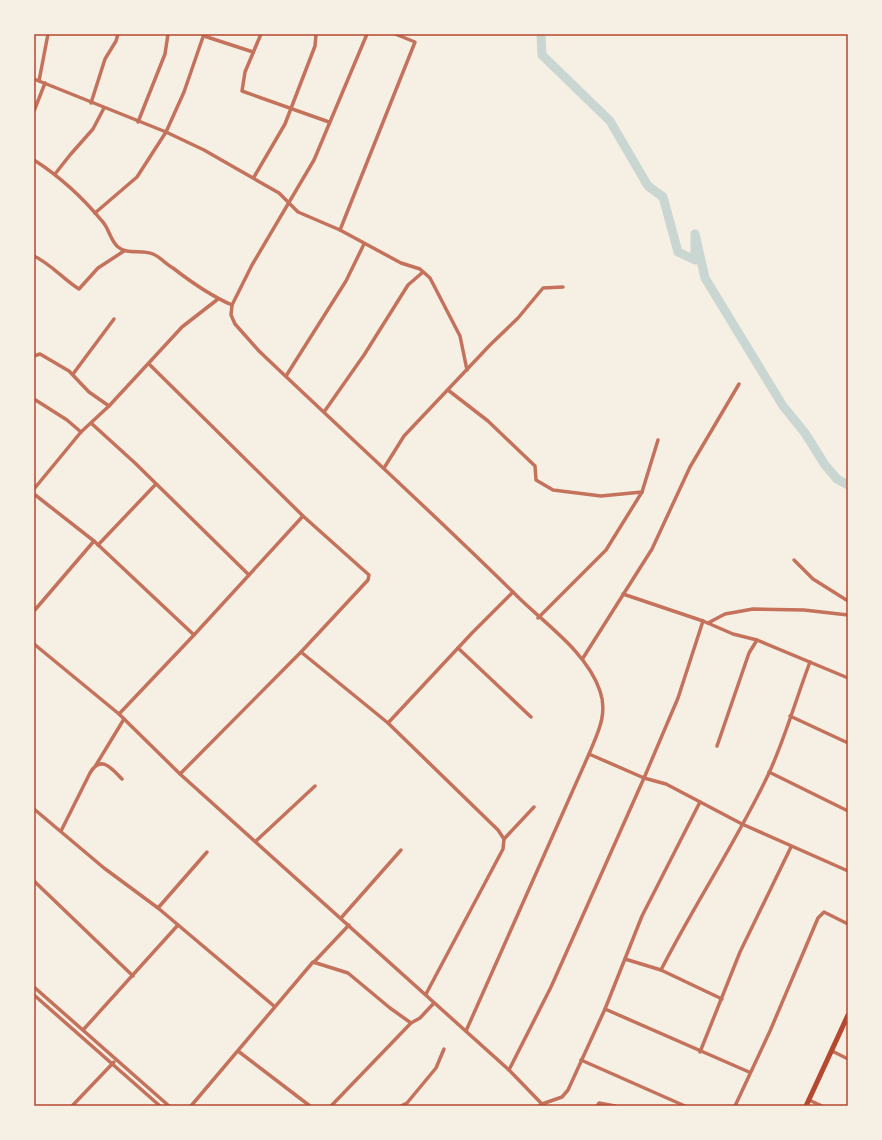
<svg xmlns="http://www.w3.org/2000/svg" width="882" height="1140" viewBox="0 0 882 1140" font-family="'DM Sans',sans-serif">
  <rect width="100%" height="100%" fill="#f6efe4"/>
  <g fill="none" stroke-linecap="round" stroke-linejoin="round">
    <polyline stroke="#c9d6d2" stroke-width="9" points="541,34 542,55 610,121 648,186 663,197 678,252 695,260 695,234 705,278 783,406 805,433 825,465 837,479 848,485"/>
    <g stroke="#c5725c" stroke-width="3.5">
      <polyline points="261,34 245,72 242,91 329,122"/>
      <path d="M367 34 314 160 252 265 232 305 231 315 235 324 259 351C345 433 433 513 517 596 545 624 587 652 600 691 608 714 598 732 589 754L466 1031"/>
      <polyline points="204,36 253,52"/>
      <polyline points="34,79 166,132 204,150 279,193 298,212 340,230 401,263 420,269 430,278 460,336 467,370"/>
      <polyline points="39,81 48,34"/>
      <polyline points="91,103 105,59 116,41 118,34"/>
      <polyline points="34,111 45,83"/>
      <polyline points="138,122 165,54 168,34"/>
      <path d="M34 160C59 176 83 198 102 221 109 228 110 240 118 247 127 255 142 249 153 254 160 257 166 264 173 268 191 282 211 296 232 305"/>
      <polyline points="55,174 70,155 93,129 104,108"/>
      <polyline points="254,177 285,124 315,46 316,34"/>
      <polyline points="95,213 137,177 166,132 184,92 204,34"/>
      <polyline points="340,230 415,42 395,34"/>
      <path d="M34 256C51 264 63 279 79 289L98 268 124 251"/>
      <polyline points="34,356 40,354 69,371 89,392 109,406"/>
      <polyline points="149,364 303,516 369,575 368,580 301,652 180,774"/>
      <polyline points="73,374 114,319"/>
      <polyline points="286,376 346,281 364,244"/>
      <polyline points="448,390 488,421 535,466 536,480 553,490 601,496 642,492"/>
      <polyline points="34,399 67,420 81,432"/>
      <polyline points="324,412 364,355 408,285 423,272"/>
      <polyline points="91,423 135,463 249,575"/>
      <polyline points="384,468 404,436 490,345 518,318 543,288 563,287"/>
      <polyline points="34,489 81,432 109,406 182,327 218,299"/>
      <polyline points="34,494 94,541 34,611"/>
      <polyline points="94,541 194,635"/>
      <polyline points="98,545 156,484"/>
      <polyline points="794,560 813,579 848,601"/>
      <polyline points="623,594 703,621 733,634 757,640 848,678"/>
      <polyline points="538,618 606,550 642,492 658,440"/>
      <polyline points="708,623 725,614 753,609 804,610 848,615"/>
      <polyline points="34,644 119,714 180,774 509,1070 542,1104 539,1106"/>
      <polyline points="458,648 531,717"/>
      <polyline points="301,652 388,723 498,830 504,839 503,849 426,994"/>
      <polyline points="583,658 652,549 690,467 739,384"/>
      <polyline points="119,714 194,635 303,516"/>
      <polyline points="790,716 848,743"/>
      <polyline points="388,723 472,633 513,592"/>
      <polyline points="717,746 749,653 757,640"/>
      <polyline points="589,754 644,778 666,784 742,824 848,871"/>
      <polyline points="96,765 124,719"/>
      <polyline points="769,772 848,811"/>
      <polyline points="34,809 104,868 158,908 274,1006"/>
      <path d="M61 831 90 773C101 754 112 769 122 779"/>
      <polyline points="504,839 534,807"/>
      <polyline points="256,841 315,786"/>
      <polyline points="34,881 133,976"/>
      <polyline points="158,908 207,852"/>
      <polyline points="341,918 401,850"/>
      <polyline points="625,959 661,970 722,999"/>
      <polyline points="314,962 349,925"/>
      <path d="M661 970C695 903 737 841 769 773 785 738 796 699 810 662"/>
      <polyline points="34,987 169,1106"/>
      <polyline points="34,995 160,1106"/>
      <polyline points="605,1009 749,1072"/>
      <polyline points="83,1030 178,925"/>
      <polyline points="238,1051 310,1106"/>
      <polyline points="832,1051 848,1059"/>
      <polyline points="700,1052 740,952 791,847"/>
      <polyline points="581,1060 685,1106"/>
      <polyline points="509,1070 551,987 644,778 678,698 703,621"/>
      <polyline points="809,1100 822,1106"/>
      <polyline points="542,1104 562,1097 568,1090 605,1009 642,916 700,802"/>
      <polyline points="72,1106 114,1062"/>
      <polyline points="191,1106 313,962 348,973 390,1008 411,1023"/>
      <polyline points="331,1106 411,1023 420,1018 434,1003"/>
      <polyline points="401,1106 407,1103 436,1068 444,1049"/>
      <polyline points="597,1106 599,1103 615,1106"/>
      <polyline points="735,1106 770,1031 818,918 824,912 848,924"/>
    </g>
    <polyline stroke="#b5482f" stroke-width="5" points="806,1106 848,1015"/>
  </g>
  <rect width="882" height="1140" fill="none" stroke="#f6efe4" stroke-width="70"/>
  <rect x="35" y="35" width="812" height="1070" fill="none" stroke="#b5482f" stroke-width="1.5"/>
</svg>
